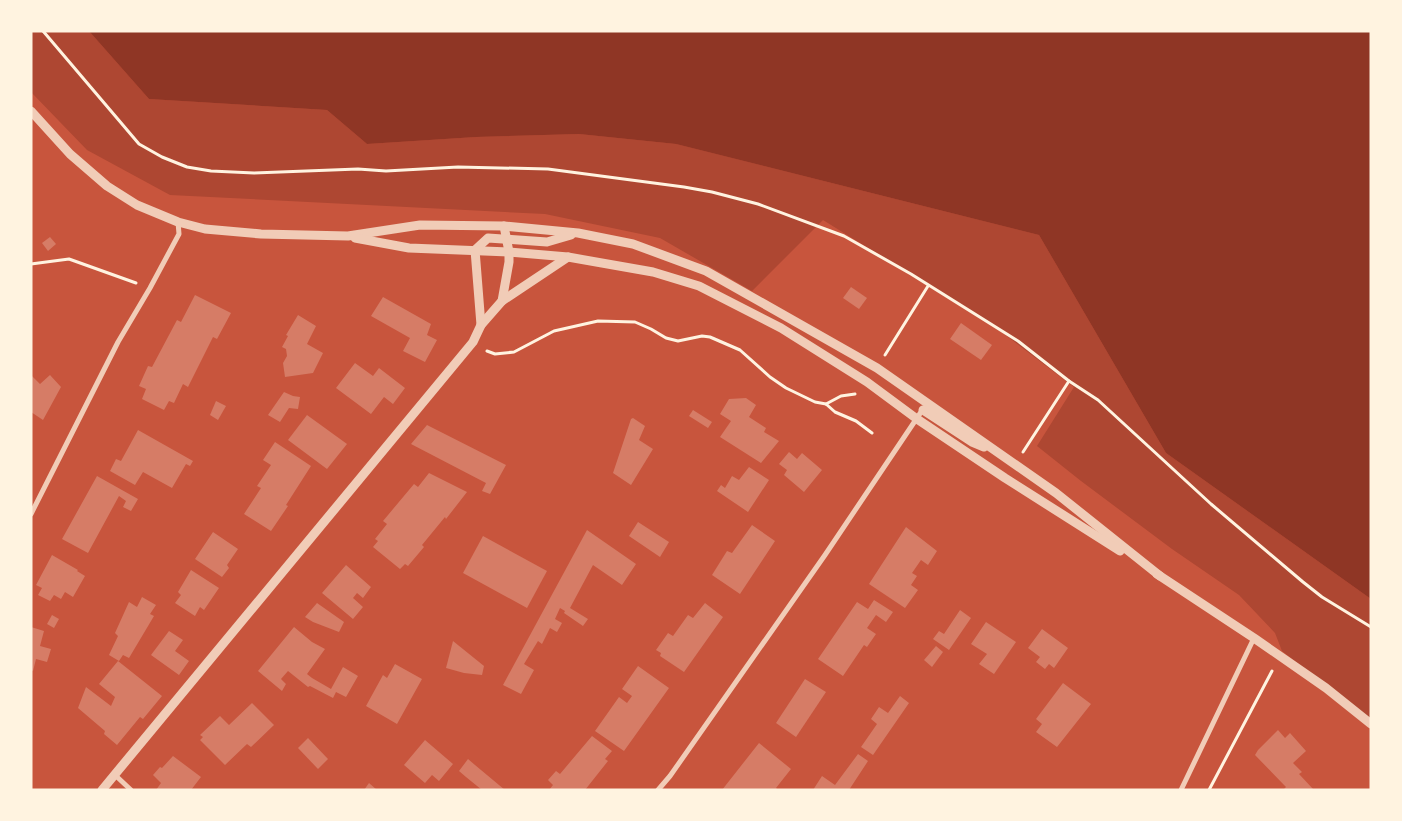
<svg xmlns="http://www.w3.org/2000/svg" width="1402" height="821" viewBox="0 0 1402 821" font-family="'Open Sans',sans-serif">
  <rect width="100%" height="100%" fill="#c8553d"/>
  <polygon fill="#ae4732" points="31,31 89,31 149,99 327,110 367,144 476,137 579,134 676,144 1039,235 1166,453 1371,599 1371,721 1282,651 1275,633 1239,595 1172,549 1081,481 1037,446 1074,387 995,327 823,220 752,291 660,238 545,214 170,195 87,150 31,92"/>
  <polygon fill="#8f3625" points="89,31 1371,31 1371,599 1166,453 1039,235 676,144 579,134 476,137 367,144 327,110 149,99"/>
  <g fill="#d67c66">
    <polygon points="50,237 56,244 48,251 42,243"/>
    <polygon points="851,287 867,298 859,309 843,298"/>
    <polygon points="195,295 231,313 217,339 213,337 188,387 183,384 174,403 169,401 164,410 142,399 146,389 139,386 148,366 152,367 177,320 181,322"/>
    <polygon points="383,297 431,324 427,335 437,340 425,362 403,351 410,338 371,316"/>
    <polygon points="298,315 316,326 307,344 323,353 313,373 285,377 283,363 287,356 286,349 282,347 288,336 286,335"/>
    <polygon points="961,323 992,345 981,360 950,339"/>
    <polygon points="355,363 373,376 379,368 405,388 393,404 384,397 371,414 336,388"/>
    <polygon points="31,375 40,384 50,375 61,387 43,420 31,412"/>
    <polygon points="284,392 293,396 300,397 298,409 289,408 280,422 268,415"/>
    <polygon points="746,398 756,405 749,417 766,428 764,432 779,441 761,463 720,437 731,421 720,414 729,399"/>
    <polygon points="216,401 226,406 218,420 210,415"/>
    <polygon points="693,410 712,422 708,428 689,416"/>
    <polygon points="307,415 347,444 327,469 288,440"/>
    <polygon points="633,418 645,426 639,440 653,449 631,485 613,473 631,419"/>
    <polygon points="427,425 506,465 490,494 482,491 486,483 411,444"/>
    <polygon points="138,430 193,461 190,466 186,464 172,488 143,472 135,485 110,471 116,459 121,461"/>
    <polygon points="275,442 311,466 286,505 288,506 271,531 244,514 261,488 257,486 271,465 263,460"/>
    <polygon points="789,452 797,459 802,453 822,470 804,492 784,475 787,470 779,464"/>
    <polygon points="749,467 769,480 748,512 717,491 721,485 725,488 732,476 739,480"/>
    <polygon points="429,473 467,492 446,519 445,517 422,545 424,547 408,566 405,564 400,569 373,547 378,541 375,539 387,524 383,521 414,484 418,487"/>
    <polygon points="97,476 138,499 131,511 123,507 126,501 119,496 88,553 62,539"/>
    <polygon points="638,522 669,542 660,557 629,536"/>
    <polygon points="752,525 775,541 740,594 712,575 727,551 732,553"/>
    <polygon points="906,527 937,551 928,565 921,560 912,573 917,576 911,585 918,590 905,608 869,584"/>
    <polygon points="587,530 636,564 622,585 593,565 570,608 588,619 583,626 564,613 565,611 560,608 555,619 562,623 557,632 550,628 542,644 538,641 524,664 534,670 521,694 503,685"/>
    <polygon points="213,532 238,549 227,565 229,568 222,577 195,559"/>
    <polygon points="483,536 547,571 527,608 463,573"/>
    <polygon points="52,555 78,570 77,571 85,576 73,597 65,592 61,599 54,595 50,601 38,595 42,588 36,585"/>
    <polygon points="346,565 371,587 363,598 357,593 353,598 363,607 353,619 322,593"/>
    <polygon points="191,570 219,588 204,610 200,607 195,616 175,603 181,595 178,592"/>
    <polygon points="142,597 156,605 150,614 154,616 129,658 123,655 119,661 109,655 118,636 115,633 129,602 137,607"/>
    <polygon points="874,600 893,612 886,622 876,615 867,628 876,634 867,647 864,645 843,676 818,659 857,602 868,609"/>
    <polygon points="317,603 344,622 339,632 313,622 305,617"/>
    <polygon points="705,603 723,617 684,672 660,656 661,653 656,650 668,633 673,636 688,615 693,618"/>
    <polygon points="960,610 971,618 949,650 933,639 939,631 944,634"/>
    <polygon points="52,615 59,619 54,628 47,624"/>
    <polygon points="986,622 1016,642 994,674 979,664 987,654 971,644"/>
    <polygon points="31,627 44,631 40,646 51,649 47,662 36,659 33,671 31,670"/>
    <polygon points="294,627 312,642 325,649 307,674 312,678 331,689 343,667 358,676 346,697 336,692 333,698 310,686 308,687 288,671 281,679 286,684 282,691 258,671"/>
    <polygon points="1042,629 1068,648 1054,668 1049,664 1045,669 1036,662 1040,657 1028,648"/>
    <polygon points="169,631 183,640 175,651 189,661 179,675 151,655"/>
    <polygon points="453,641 484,666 482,675 464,673 446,668"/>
    <polygon points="936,646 943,652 932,667 924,660"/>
    <polygon points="118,661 162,696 143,719 140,717 117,745 104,734 105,731 78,708 86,687 111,706 115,697 99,684"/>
    <polygon points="395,664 422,679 397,724 366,706 383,675 387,678"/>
    <polygon points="638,666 669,688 624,751 595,731 619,697 627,703 632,696 622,689"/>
    <polygon points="805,679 826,692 796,737 776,723"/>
    <polygon points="1063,683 1091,704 1057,747 1036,732 1042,724 1036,719"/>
    <polygon points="900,696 909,703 873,755 861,747 877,724 871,719 879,707 888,713"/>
    <polygon points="252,703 274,725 251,747 247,744 225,765 200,740 203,737 200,735 220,716 229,725"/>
    <polygon points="1278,730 1285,738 1290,733 1306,751 1293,763 1302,772 1299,774 1314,790 1283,790 1286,787 1255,755 1258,750"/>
    <polygon points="592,736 612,751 605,759 608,761 585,790 549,790 553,785 548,780 556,771 560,774"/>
    <polygon points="308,738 328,759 318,769 298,748"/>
    <polygon points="425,740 453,764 439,781 432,775 425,783 404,765"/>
    <polygon points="759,743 791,769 776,788 778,790 722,790"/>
    <polygon points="858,754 868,761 849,790 813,790 822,776 835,785"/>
    <polygon points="173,756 201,777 191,790 156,790 161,783 153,775 160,767 162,768"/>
    <polygon points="468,759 475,765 505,790 482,790 466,777 459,771"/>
    <polygon points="369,783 377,790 364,790"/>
  </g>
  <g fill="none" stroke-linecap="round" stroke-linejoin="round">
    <g stroke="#fff3e0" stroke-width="3">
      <polyline points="43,31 139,144 162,157 187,167 211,171 254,173 358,169 386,171 458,167 548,169 684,187 712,192 758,204 844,236 911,274 1018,341 1069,381 1098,400 1211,504 1303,582 1322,597 1371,627"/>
      <polyline points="31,264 69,259 136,283"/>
      <polyline points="487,351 495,354 514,352 554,331 598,321 635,322 651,329 666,338 678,341 702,336 710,337 740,350 770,377 786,388 815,402 826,404 835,412 856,421 872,433"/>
      <polyline points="885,355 928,286"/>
      <polyline points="826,404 841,396 855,394"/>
      <polyline points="1023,452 1069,381"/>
      <polyline points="1209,790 1272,671"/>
    </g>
    <g stroke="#f1ccb7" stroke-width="5">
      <polyline points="31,514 118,342 150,288 179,234 178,222"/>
      <polyline points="115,775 131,790"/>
      <polyline points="658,790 670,776 825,555 923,409"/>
      <polyline points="1181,790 1254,638"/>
    </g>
    <g stroke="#f1ccb7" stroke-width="9">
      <polyline points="31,111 70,154 107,186 137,205 178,222 205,229 261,234 348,236 420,225 504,226 578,233 633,244 706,271 877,368 1056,493 1160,576"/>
      <polyline points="355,238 409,248 509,252 568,257 653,272 699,286 781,328 867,382 917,419 1005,478 1120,551"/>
      <polyline points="502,301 568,257"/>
      <polyline points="481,325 475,250 488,238 547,242 571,235"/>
      <polyline points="923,410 972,442 984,447"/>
      <polyline points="1157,574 1254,638 1326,688 1371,724"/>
      <polyline points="102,790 473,342 481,325 502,301 509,262 509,252 504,226"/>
    </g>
  </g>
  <rect width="1402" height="821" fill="none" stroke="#fff3e0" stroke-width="65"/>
</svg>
